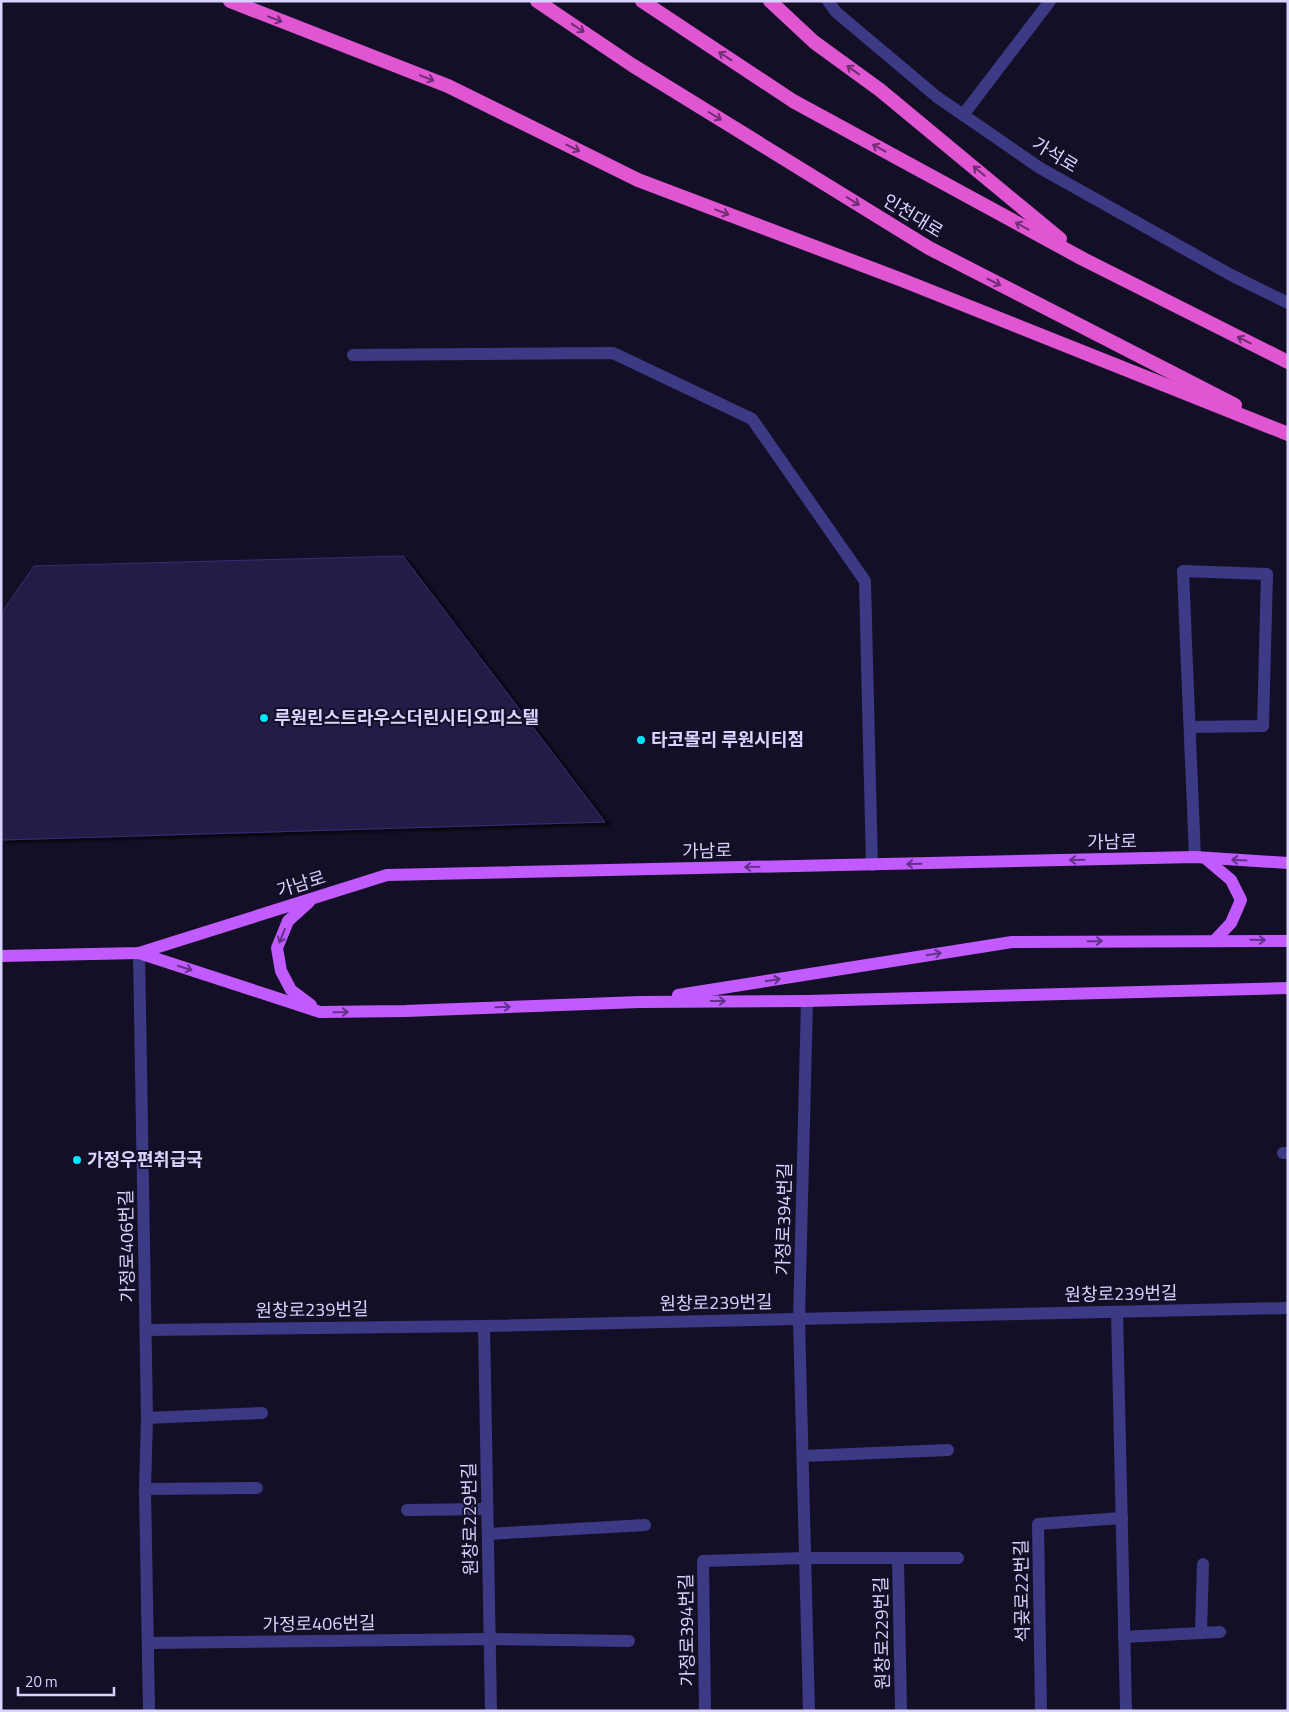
<svg xmlns="http://www.w3.org/2000/svg" width="1289" height="1712" viewBox="0 0 1289 1712" font-family="'Titillium Web','Noto Sans KR',sans-serif">
  <defs>
    <filter id="shadow"><feDropShadow dx="5.5" dy="3" stdDeviation="1" flood-color="#0009"/></filter>
  </defs>
  <rect width="100%" height="100%" fill="#130f26"/>
  <polygon fill="#241b47" stroke="#3b2d73" filter="url(#shadow)" points="403,556 605,822 1,840 1,614 34,566"/>
  <g fill="none" stroke-linecap="round" stroke-linejoin="round">
    <g stroke="#3d3a85" stroke-width="12">
      <polyline points="963,115 1050,1"/>
      <polyline points="353,355 613,353 752,419 865,581 872,865"/>
      <polyline points="1190,727 1263,726 1267,574 1183,571 1195,857"/>
    </g>
    <g stroke="#3d3a85" stroke-width="12">
      <polyline points="828,1 836,12 937,97 1040,168 1231,275 1288,303"/>
      <polyline points="139,953 147,1418 145,1489 149,1711"/>
      <polyline points="807,1001 799,1319 809,1711"/>
      <polyline points="1283,1153 1288,1153"/>
      <polyline points="1117,1312 1126,1711"/>
      <polyline points="484,1326 491,1711"/>
      <polyline points="146,1330 484,1326 1288,1308"/>
      <polyline points="147,1418 262,1413"/>
      <polyline points="803,1456 948,1450"/>
      <polyline points="145,1489 257,1488"/>
      <polyline points="407,1510 487,1509"/>
      <polyline points="488,1534 645,1525"/>
      <polyline points="898,1558 901,1711"/>
      <polyline points="1201,1633 1203,1564"/>
      <polyline points="1124,1637 1220,1632"/>
      <polyline points="148,1643 490,1639 629,1641"/>
      <polyline points="705,1711 703,1561 805,1558 958,1558"/>
      <polyline points="1041,1711 1038,1524 1122,1518"/>
    </g>
    <g stroke="#c25bff" stroke-width="12">
      <polyline points="1205,858 1231,880 1241,900 1231,923 1215,940"/>
      <polyline points="309,902 288,921 277,948 281,971 291,990 311,1005"/>
      <polyline points="139,953 320,1012 405,1011 639,1002 807,1001 1288,988"/>
      <polyline points="1,956 139,953 387,875 1195,857 1288,863"/>
      <polyline points="678,995 1012,942 1288,941"/>
    </g>
    <g stroke="#e055d1" stroke-width="14">
      <polyline points="230,1 448,86 638,180 902,280 1288,434"/>
      <polyline points="537,1 632,65 929,248 1235,405"/>
      <polyline points="642,1 793,101 1083,259 1288,362"/>
      <polyline points="770,1 814,42 880,90 1060,239"/>
    </g>
  </g>
  <defs><path id="oneway-shaft" d="M-6 0H5M1.5-3L5.5 0L1.5 3" fill="none" stroke-width="1.6" stroke-linecap="round" stroke-linejoin="round" transform="scale(1.25)"/></defs>
  <g stroke="#6f2e73">
    <use href="#oneway-shaft" transform="translate(275 19) rotate(21)"/>
    <use href="#oneway-shaft" transform="translate(578 28) rotate(34)"/>
    <use href="#oneway-shaft" transform="translate(725 56) rotate(-147)"/>
    <use href="#oneway-shaft" transform="translate(853 70) rotate(-144)"/>
    <use href="#oneway-shaft" transform="translate(427 78) rotate(21)"/>
    <use href="#oneway-shaft" transform="translate(715 116) rotate(32)"/>
    <use href="#oneway-shaft" transform="translate(573 148) rotate(26)"/>
    <use href="#oneway-shaft" transform="translate(879 148) rotate(-151)"/>
    <use href="#oneway-shaft" transform="translate(979 171) rotate(-140)"/>
    <use href="#oneway-shaft" transform="translate(853 201) rotate(32)"/>
    <use href="#oneway-shaft" transform="translate(722 212) rotate(21)"/>
    <use href="#oneway-shaft" transform="translate(1022 226) rotate(-151)"/>
    <use href="#oneway-shaft" transform="translate(994 282) rotate(27)"/>
    <use href="#oneway-shaft" transform="translate(1244 340) rotate(-153)"/>
  </g>
  <g stroke="#623188">
    <use href="#oneway-shaft" transform="translate(1077 860) rotate(179)"/>
    <use href="#oneway-shaft" transform="translate(1239 860) rotate(-177)"/>
    <use href="#oneway-shaft" transform="translate(914 864) rotate(179)"/>
    <use href="#oneway-shaft" transform="translate(752 867) rotate(179)"/>
    <use href="#oneway-shaft" transform="translate(282 936) rotate(112)"/>
    <use href="#oneway-shaft" transform="translate(1258 940) rotate(1)"/>
    <use href="#oneway-shaft" transform="translate(1095 941) rotate(-1)"/>
    <use href="#oneway-shaft" transform="translate(934 954) rotate(-9)"/>
    <use href="#oneway-shaft" transform="translate(185 968) rotate(18)"/>
    <use href="#oneway-shaft" transform="translate(773 980) rotate(-9)"/>
    <use href="#oneway-shaft" transform="translate(718 1001)"/>
    <use href="#oneway-shaft" transform="translate(503 1007) rotate(-2)"/>
    <use href="#oneway-shaft" transform="translate(341 1012) rotate(-1)"/>
  </g>
  <g fill="#00e5ff" stroke="#130f26" stroke-width="2">
    <circle cx="264" cy="718" r="5"/>
    <circle cx="641" cy="740" r="5"/>
    <circle cx="77" cy="1160" r="5"/>
  </g>
  <g text-anchor="middle" stroke-width="4" stroke-linejoin="round" paint-order="stroke">
    <g font-size="18" fill="#d9d4ff" stroke="#130f26">
      <text transform="translate(1055 155) rotate(31)" y="6">가석로</text>
      <text transform="translate(913 216) rotate(31)" y="6">인천대로</text>
      <text transform="translate(1112 842) rotate(-1)" y="6">가남로</text>
      <text transform="translate(707 851) rotate(-1)" y="6">가남로</text>
      <text transform="translate(301 884) rotate(-17)" y="6">가남로</text>
      <text transform="translate(784 1219) rotate(-89)" y="6">가정로394번길</text>
      <text transform="translate(127 1246) rotate(-91)" y="6">가정로406번길</text>
      <text transform="translate(1121 1294) rotate(-1)" y="6">원창로239번길</text>
      <text transform="translate(716 1303) rotate(-1)" y="6">원창로239번길</text>
      <text transform="translate(312 1310) rotate(-1)" y="6">원창로239번길</text>
      <text transform="translate(470 1519) rotate(-91)" y="6">원창로229번길</text>
      <text transform="translate(1022 1591) rotate(-91)" y="6">석곶로22번길</text>
      <text transform="translate(319 1624) rotate(-1)" y="6">가정로406번길</text>
      <text transform="translate(687 1630) rotate(-91)" y="6">가정로394번길</text>
      <text transform="translate(882 1633) rotate(-91)" y="6">원창로229번길</text>
    </g>
    <g font-size="18" font-weight="bold" fill="#d9d4ff" stroke="#130f26" text-anchor="start">
      <text x="274" y="724">루원린스트라우스더린시티오피스텔</text>
      <text x="651" y="746">타코몰리 루원시티점</text>
      <text x="87" y="1166">가정우편취급국</text>
    </g>
  </g>
  <rect width="1289" height="1712" fill="none" stroke="#d9d4ff" stroke-width="5"/>
  <path d="M18 1687v8h96v-8" fill="none" stroke="#d9d4ff" stroke-width="2.5"/>
  <text x="25" y="1687" font-size="15" fill="#d9d4ff" stroke="#130f26" stroke-width="4" paint-order="stroke">20 m</text>
</svg>
